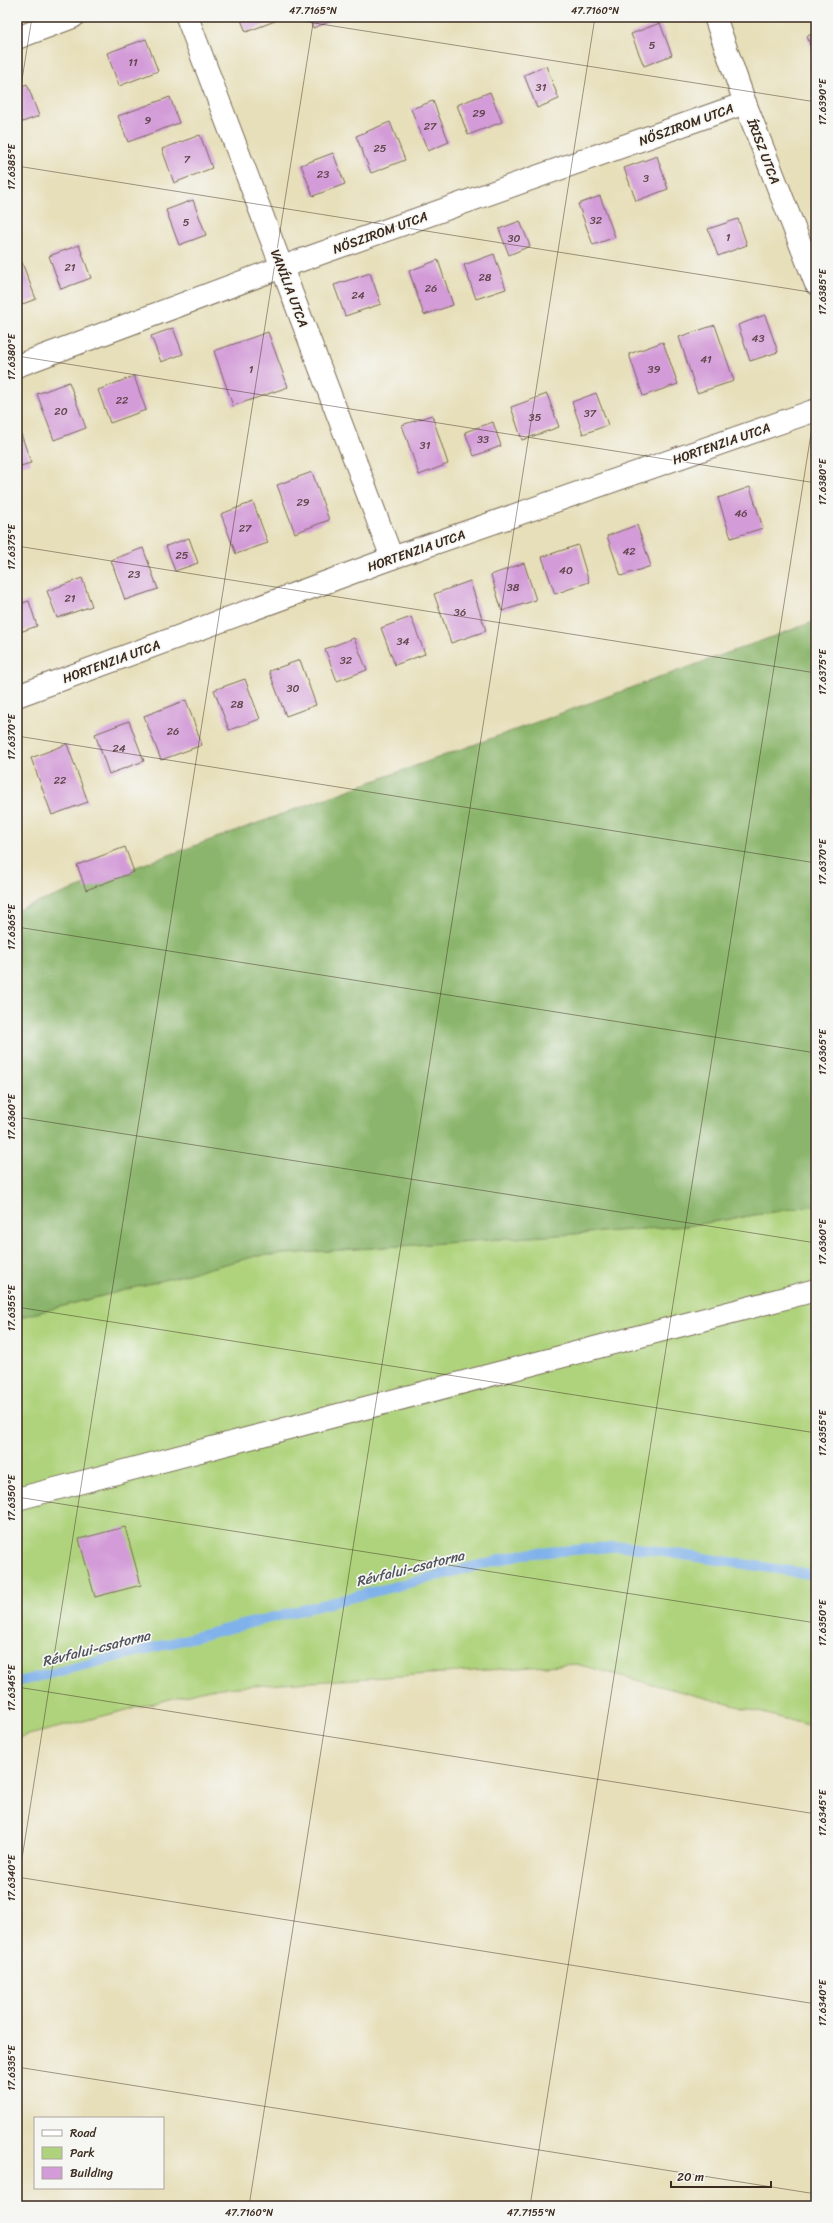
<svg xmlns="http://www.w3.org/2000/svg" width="833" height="2223" viewBox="0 0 833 2223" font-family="Sriracha,sans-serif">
  <rect width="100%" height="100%" fill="#f6f6f2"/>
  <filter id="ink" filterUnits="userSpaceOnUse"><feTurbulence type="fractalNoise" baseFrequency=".025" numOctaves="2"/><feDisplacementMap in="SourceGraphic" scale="8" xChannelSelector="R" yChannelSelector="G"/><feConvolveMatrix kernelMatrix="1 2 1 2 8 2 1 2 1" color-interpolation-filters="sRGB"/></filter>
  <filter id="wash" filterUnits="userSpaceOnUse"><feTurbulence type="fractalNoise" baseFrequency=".012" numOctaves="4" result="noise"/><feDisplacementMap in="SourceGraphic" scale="16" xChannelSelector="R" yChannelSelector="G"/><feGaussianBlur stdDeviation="0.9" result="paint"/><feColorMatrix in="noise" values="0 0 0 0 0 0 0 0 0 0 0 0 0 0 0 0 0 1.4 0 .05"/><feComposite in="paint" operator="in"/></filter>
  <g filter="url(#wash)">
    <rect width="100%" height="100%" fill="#e7dfba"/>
    <polygon fill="#afd37c" stroke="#757e4d" points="816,1205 816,1727 576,1664 209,1689 17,1738 17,1318 256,1256 687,1226"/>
    <polygon fill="#8bb56c" stroke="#637045" points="816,621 816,1205 687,1226 256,1256 17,1318 17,910"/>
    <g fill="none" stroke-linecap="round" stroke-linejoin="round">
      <polyline stroke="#7fb1eb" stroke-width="10" points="17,1682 523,1554 624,1546 816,1575"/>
    </g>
    <g id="blocks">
      <g fill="#d39bd8">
        <polygon points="240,17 273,17 275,21 246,32"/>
        <polygon points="308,17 342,17 313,28"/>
        <polygon points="660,23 672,55 644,66 631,34"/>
        <polygon points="816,33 816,61 807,36"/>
        <polygon points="146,39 158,71 119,86 107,53"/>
        <polygon points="546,66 559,99 537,108 524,75"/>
        <polygon points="27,84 39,116 17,124 17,88"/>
        <polygon points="490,92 502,122 468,135 457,105"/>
        <polygon points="170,97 179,123 128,142 118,116"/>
        <polygon points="433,101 449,142 428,151 411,109"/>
        <polygon points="390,122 405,160 371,173 356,136"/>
        <polygon points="200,135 212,168 174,183 162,149"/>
        <polygon points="333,153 345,184 313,196 301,165"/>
        <polygon points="657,156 668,189 636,201 624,168"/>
        <polygon points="600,196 615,237 593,245 578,204"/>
        <polygon points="193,200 206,235 179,245 166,210"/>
        <polygon points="738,219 747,245 718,256 708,229"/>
        <polygon points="520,221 530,246 509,255 499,229"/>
        <polygon points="79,245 91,278 61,289 49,256"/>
        <polygon points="494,254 506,289 476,299 464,265"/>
        <polygon points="19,255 36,299 17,306 17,256"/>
        <polygon points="438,260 453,305 424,315 409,271"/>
        <polygon points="370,273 381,304 345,316 334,285"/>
        <polygon points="765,315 778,352 750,361 738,325"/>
        <polygon points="715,325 734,381 697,393 679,337"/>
        <polygon points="173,328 183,354 161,362 151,336"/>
        <polygon points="268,332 288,387 233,406 214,351"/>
        <polygon points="663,342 678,384 643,396 629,354"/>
        <polygon points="134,376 146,410 110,423 98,390"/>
        <polygon points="69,382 86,428 54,440 37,394"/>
        <polygon points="596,393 608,425 583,434 572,402"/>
        <polygon points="547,394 559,427 522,440 511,407"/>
        <polygon points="432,415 448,464 419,475 402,425"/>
        <polygon points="493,422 501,446 474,456 465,432"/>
        <polygon points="21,434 31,463 17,467 17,435"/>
        <polygon points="312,472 329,520 295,533 277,485"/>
        <polygon points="750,487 763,528 731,538 718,498"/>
        <polygon points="253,502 268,543 236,554 221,514"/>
        <polygon points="637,525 651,566 621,576 607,536"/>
        <polygon points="189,538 198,563 175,571 166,546"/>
        <polygon points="578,545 589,582 555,594 542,557"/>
        <polygon points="143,548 158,589 125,600 111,560"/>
        <polygon points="524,563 536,600 502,611 491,575"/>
        <polygon points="82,578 92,606 57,618 47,591"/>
        <polygon points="470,581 486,631 451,643 434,594"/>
        <polygon points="29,601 37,626 17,633 17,605"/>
        <polygon points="411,617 425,654 395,665 381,628"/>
        <polygon points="354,638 367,670 337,681 325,649"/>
        <polygon points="300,660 316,705 286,716 269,671"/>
        <polygon points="245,679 260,719 229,730 214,690"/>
        <polygon points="186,700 202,745 161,760 144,716"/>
        <polygon points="129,721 144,761 109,774 95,734"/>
        <polygon points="67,744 88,802 52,815 31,758"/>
        <polygon points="125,847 134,872 86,890 77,865"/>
        <polygon points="125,1527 141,1585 95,1597 79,1539"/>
      </g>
    </g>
  </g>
  <g filter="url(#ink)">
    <use href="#blocks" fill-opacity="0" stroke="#776955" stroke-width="1"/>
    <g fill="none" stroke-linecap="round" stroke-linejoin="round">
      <defs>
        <g id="minor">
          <polyline points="187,17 392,558"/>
          <polyline points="715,17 745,103 816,284"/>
          <polyline points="17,38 73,17"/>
          <polyline points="17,366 282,267 745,103"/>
          <polyline points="17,696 392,558 816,410"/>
        </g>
        <polyline id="primary" points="17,1499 816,1290"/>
      </defs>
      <use href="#minor" stroke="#776955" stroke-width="24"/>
      <use href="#primary" stroke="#776955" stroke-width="24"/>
      <use href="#minor" stroke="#fff" stroke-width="22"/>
      <use href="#primary" stroke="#fff" stroke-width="22"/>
    </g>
  </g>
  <path fill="none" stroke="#3b2a1e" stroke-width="1" stroke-opacity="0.45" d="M276 17 816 102M17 111 32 17M17 166 816 293M17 356 816 483M17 546 816 673M17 736 816 863M17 927 816 1053M17 1117 816 1243M17 1307 816 1433M17 1497 816 1623M17 1687 816 1814M17 1877 816 2004M17 1890 314 17M17 2067 816 2194M249 2206 595 17M530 2206 816 402M812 2206 816 2181"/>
  <g text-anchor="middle" stroke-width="3.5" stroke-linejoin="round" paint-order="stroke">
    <g font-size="11" fill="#61464c">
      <text x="652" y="49">5</text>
      <text x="133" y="66">11</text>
      <text x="541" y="91">31</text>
      <text x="479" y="117">29</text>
      <text x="148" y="124">9</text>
      <text x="430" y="130">27</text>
      <text x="380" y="152">25</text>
      <text x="187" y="163">7</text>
      <text x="323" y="178">23</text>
      <text x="646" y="182">3</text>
      <text x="596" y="224">32</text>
      <text x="186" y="226">5</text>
      <text x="728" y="241">1</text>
      <text x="514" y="242">30</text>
      <text x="70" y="271">21</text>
      <text x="485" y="281">28</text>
      <text x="431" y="292">26</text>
      <text x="358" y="299">24</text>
      <text x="758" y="342">43</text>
      <text x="706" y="363">41</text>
      <text x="251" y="373">1</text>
      <text x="654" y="373">39</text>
      <text x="122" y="404">22</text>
      <text x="61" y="415">20</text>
      <text x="590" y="417">37</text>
      <text x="535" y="421">35</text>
      <text x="483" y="443">33</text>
      <text x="425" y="449">31</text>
      <text x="303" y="506">29</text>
      <text x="741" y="517">46</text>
      <text x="245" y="532">27</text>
      <text x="629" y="555">42</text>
      <text x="182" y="559">25</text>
      <text x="566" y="574">40</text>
      <text x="134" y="578">23</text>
      <text x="513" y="591">38</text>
      <text x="70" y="602">21</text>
      <text x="460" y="616">36</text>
      <text x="403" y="645">34</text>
      <text x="346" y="664">32</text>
      <text x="293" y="692">30</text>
      <text x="237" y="708">28</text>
      <text x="173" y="735">26</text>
      <text x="119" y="752">24</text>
      <text x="60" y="784">22</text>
    </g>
    <g font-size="13" fill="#3b2a1e" stroke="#f6f6f2">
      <text transform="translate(686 124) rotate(-20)" y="5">NŐSZIROM UTCA</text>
      <text transform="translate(764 151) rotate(69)" y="5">ÍRISZ UTCA</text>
      <text transform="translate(380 232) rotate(-20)" y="5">NŐSZIROM UTCA</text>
      <text transform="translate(290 288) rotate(69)" y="5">VANÍLIA UTCA</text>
      <text transform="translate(721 443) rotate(-19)" y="5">HORTENZIA UTCA</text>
      <text transform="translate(416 550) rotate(-19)" y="5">HORTENZIA UTCA</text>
      <text transform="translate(111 661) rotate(-20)" y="5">HORTENZIA UTCA</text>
    </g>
    <g font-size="14" font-style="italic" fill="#4f525c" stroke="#f6f6f2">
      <text transform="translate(410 1568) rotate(-14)" y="5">Révfalui-csatorna</text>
      <text transform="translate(96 1648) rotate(-14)" y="5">Révfalui-csatorna</text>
    </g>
  </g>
  <rect width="833" height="2223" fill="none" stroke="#f6f6f2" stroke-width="44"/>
  <rect x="34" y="2117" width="130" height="72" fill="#f6f6f2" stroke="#aba49d"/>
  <rect x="42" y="2130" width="20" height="6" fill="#ffffff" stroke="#aba49d"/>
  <text x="70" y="2137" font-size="12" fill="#3b2a1e">Road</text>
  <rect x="42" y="2147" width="20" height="12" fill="#afd37c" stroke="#aba49d"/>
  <text x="70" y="2157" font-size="12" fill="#3b2a1e">Park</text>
  <rect x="42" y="2167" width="20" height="12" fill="#d39bd8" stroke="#aba49d"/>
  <text x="70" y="2177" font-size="12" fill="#3b2a1e">Building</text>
  <path d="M671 2181v6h100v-6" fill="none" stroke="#3b2a1e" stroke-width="2"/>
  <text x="677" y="2181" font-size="12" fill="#3b2a1e" stroke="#f6f6f2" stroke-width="3" paint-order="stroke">20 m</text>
  <rect x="22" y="22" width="789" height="2179" fill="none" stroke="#3b2a1e" stroke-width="1.5"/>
  <g font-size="10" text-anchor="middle" fill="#3b2a1e">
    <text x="313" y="14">47.7165°N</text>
    <text x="595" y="14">47.7160°N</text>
    <text transform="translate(822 102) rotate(-90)" y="4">17.6390°E</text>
    <text transform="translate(11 167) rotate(-90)" y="4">17.6385°E</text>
    <text transform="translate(822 292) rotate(-90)" y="4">17.6385°E</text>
    <text transform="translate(11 357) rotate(-90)" y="4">17.6380°E</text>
    <text transform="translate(822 482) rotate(-90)" y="4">17.6380°E</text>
    <text transform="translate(11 547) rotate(-90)" y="4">17.6375°E</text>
    <text transform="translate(822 672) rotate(-90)" y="4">17.6375°E</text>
    <text transform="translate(11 737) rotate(-90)" y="4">17.6370°E</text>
    <text transform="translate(822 862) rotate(-90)" y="4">17.6370°E</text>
    <text transform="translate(11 927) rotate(-90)" y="4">17.6365°E</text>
    <text transform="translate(822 1052) rotate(-90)" y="4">17.6365°E</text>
    <text transform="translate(11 1117) rotate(-90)" y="4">17.6360°E</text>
    <text transform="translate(822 1242) rotate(-90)" y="4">17.6360°E</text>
    <text transform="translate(11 1308) rotate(-90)" y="4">17.6355°E</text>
    <text transform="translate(822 1433) rotate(-90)" y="4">17.6355°E</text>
    <text transform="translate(11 1498) rotate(-90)" y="4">17.6350°E</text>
    <text transform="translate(822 1623) rotate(-90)" y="4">17.6350°E</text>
    <text transform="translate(11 1688) rotate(-90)" y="4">17.6345°E</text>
    <text transform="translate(822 1813) rotate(-90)" y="4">17.6345°E</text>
    <text transform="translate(11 1878) rotate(-90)" y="4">17.6340°E</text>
    <text transform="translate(822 2003) rotate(-90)" y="4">17.6340°E</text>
    <text transform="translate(11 2068) rotate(-90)" y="4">17.6335°E</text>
    <text x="249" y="2216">47.7160°N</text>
    <text x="531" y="2216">47.7155°N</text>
  </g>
</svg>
